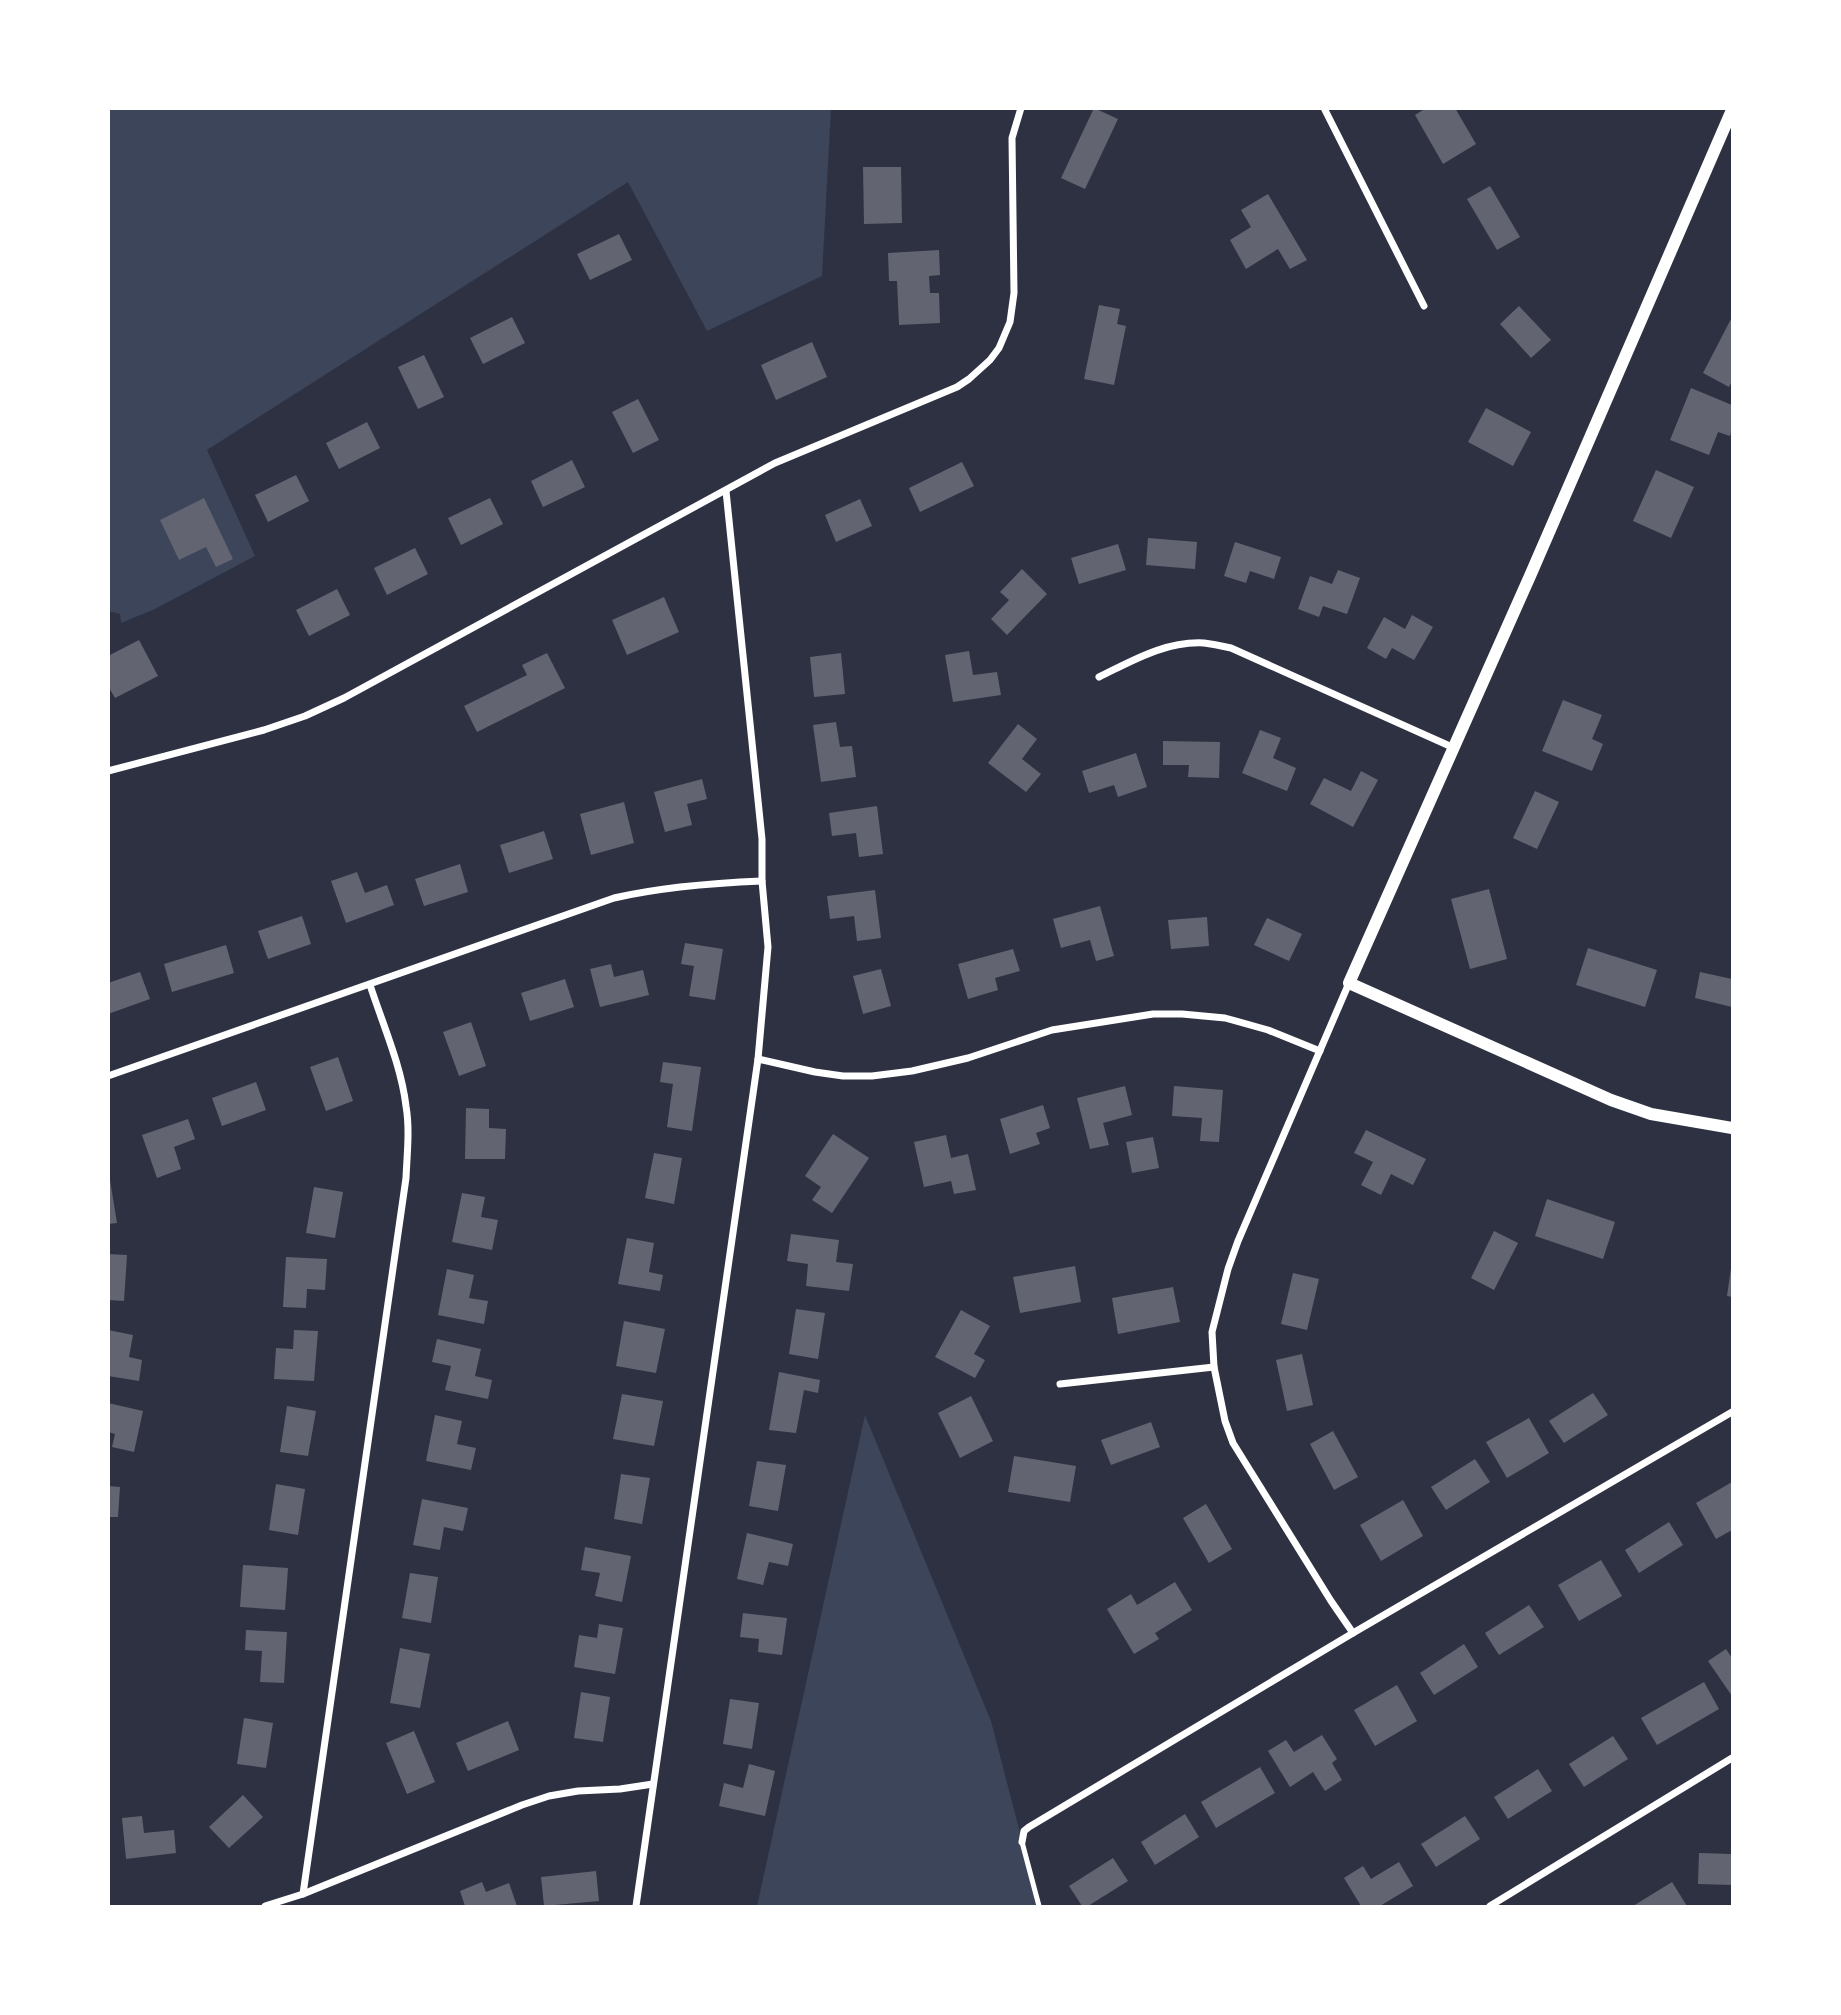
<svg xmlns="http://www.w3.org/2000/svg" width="1841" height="2015" viewBox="0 0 1841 2015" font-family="'Public Sans',sans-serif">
  <rect width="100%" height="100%" fill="#2d3142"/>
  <g fill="#3c4559">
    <polygon points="108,109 831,109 822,276 707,331 628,182 207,450 255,556 155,609 121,623 120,614 108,611"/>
    <polygon points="865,1415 991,1721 1039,1906 757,1906"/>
  </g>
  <g fill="#626471">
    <polygon points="1094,108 1118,119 1085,189 1061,178"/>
    <polygon points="1426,108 1455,108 1476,144 1443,164 1415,115"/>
    <polygon points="863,167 901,167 902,223 864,224"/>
    <polygon points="1490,186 1520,237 1497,250 1467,199"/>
    <polygon points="1268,194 1307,260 1290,269 1278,249 1246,269 1230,240 1251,227 1241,210"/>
    <polygon points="619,234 632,260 590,280 577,254"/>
    <polygon points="939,250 940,275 929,276 930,293 939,293 940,323 899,325 897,281 889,281 888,253"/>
    <polygon points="1099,305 1120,309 1117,324 1126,326 1114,385 1084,379"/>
    <polygon points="1519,306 1551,340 1531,358 1500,324"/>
    <polygon points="512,317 525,343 483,364 470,338"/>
    <polygon points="1732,317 1732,381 1729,387 1703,373"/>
    <polygon points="812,342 827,377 776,400 761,365"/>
    <polygon points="424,355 444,397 418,409 398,367"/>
    <polygon points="1691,388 1732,405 1732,429 1730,436 1718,432 1709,455 1670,440"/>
    <polygon points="638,399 659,440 633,453 612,412"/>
    <polygon points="1486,408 1531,432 1513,466 1468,442"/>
    <polygon points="367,422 380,448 339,469 326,443"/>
    <polygon points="572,460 585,487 543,507 531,481"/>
    <polygon points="962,462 974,486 920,512 909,488"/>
    <polygon points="1656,470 1694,487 1671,538 1633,521"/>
    <polygon points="296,475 309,501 268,522 255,495"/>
    <polygon points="204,498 233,559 216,567 206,547 179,560 160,520"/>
    <polygon points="490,498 503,524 461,545 448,518"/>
    <polygon points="860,499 872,526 836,542 825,515"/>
    <polygon points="1148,538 1197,542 1195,569 1146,565"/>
    <polygon points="1235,542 1281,557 1274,579 1250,571 1246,583 1224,576"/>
    <polygon points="1118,544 1126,570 1079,584 1071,558"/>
    <polygon points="415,548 428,574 387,595 374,568"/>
    <polygon points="1022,569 1047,594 1007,635 991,619 1009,600 1000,592"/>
    <polygon points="1338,570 1360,578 1347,614 1323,606 1319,617 1298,609 1310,576 1332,584"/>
    <polygon points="337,589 350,615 309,636 296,610"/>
    <polygon points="664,597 679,632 627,655 612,620"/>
    <polygon points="1412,615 1433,627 1414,660 1392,648 1386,659 1367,648 1384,617 1405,629"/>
    <polygon points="139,640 158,676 115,698 108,686 108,656"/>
    <polygon points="969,651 973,675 997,672 1001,695 953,702 945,655"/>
    <polygon points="547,653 565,688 477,732 464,706 527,675 522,665"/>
    <polygon points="841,653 845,694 814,697 810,657"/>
    <polygon points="1563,700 1602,715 1592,739 1603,744 1592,771 1542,751"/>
    <polygon points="836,722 840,747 852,746 856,777 821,782 813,725"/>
    <polygon points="1018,724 1037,739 1022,759 1041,774 1026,792 988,763"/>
    <polygon points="1260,730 1281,738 1273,758 1296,768 1287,791 1242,773"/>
    <polygon points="1163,741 1220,742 1219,778 1188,777 1189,765 1163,765"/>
    <polygon points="1136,753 1147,787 1118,797 1114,785 1089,793 1082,771"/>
    <polygon points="1361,771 1378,780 1353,827 1310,804 1324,778 1351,791"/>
    <polygon points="702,779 707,799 687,804 692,825 665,832 654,792"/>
    <polygon points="1535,791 1559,802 1537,849 1513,838"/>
    <polygon points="624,802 634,843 591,855 580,814"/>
    <polygon points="877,806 883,854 859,857 856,833 832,836 829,813"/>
    <polygon points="544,831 553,859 509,873 500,845"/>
    <polygon points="460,864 468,892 424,906 415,879"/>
    <polygon points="357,872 365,893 387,885 394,905 346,923 331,881"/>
    <polygon points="1489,889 1507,959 1470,969 1451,899"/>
    <polygon points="875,890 881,938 857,941 854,916 830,919 827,896"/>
    <polygon points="1100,906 1114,956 1096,961 1090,940 1061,948 1053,919"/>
    <polygon points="302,916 311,944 268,959 258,931"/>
    <polygon points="1207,917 1209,946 1171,949 1168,920"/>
    <polygon points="1267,918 1302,934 1289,961 1254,945"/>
    <polygon points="685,943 723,949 715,1000 689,996 694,966 681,964"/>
    <polygon points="226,945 234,973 172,992 164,964"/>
    <polygon points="1588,948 1657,970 1645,1007 1576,985"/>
    <polygon points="1013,949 1020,971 995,978 998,990 968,999 958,964"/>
    <polygon points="611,964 614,977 643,970 649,995 600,1007 590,969"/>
    <polygon points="881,969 891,1006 863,1014 853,976"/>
    <polygon points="140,972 150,999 108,1014 108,983"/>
    <polygon points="1700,972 1732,979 1732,1007 1695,998"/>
    <polygon points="565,979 574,1007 530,1021 521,993"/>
    <polygon points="471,1022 486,1066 459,1076 443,1032"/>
    <polygon points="338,1057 353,1101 326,1111 310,1067"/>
    <polygon points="663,1062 701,1067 692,1131 667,1127 673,1084 660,1082"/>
    <polygon points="256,1082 266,1110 222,1126 212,1098"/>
    <polygon points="1125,1086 1132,1115 1103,1123 1109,1145 1090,1149 1077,1098"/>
    <polygon points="1174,1086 1223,1090 1219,1142 1200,1141 1202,1118 1172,1116"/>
    <polygon points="1043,1105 1050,1128 1036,1133 1040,1144 1010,1154 1000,1119"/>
    <polygon points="466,1108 489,1109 489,1128 506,1129 505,1159 465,1159"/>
    <polygon points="188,1119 195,1139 174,1147 181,1169 157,1178 142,1135"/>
    <polygon points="1366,1130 1426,1159 1413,1185 1391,1174 1381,1195 1361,1185 1373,1162 1354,1153"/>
    <polygon points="833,1134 869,1158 832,1213 812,1200 821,1187 805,1176"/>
    <polygon points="946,1135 951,1158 968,1154 976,1190 954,1194 951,1181 924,1187 914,1142"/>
    <polygon points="1153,1137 1159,1168 1132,1173 1126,1142"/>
    <polygon points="654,1153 682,1158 674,1204 645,1198"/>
    <polygon points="108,1180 110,1180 117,1223 108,1224"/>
    <polygon points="314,1187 343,1192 335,1238 306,1233"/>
    <polygon points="462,1193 485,1197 481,1217 498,1220 492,1250 452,1242"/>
    <polygon points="1547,1199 1615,1222 1603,1259 1535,1236"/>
    <polygon points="1494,1231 1518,1243 1494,1290 1471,1278"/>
    <polygon points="791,1234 839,1240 836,1262 853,1264 849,1291 806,1286 808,1264 787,1261"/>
    <polygon points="627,1238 654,1243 649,1272 663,1275 660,1291 618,1284"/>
    <polygon points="108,1254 127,1255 124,1301 108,1300"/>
    <polygon points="286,1257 327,1259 325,1290 307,1289 306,1308 283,1307"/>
    <polygon points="1075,1266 1081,1302 1020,1313 1013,1277"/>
    <polygon points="1731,1268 1732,1268 1732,1297 1727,1296"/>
    <polygon points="447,1269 474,1275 469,1298 488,1301 484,1324 438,1315"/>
    <polygon points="1293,1273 1319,1279 1307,1330 1281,1324"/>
    <polygon points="1173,1287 1180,1322 1118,1334 1112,1298"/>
    <polygon points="796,1309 825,1313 818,1359 789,1354"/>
    <polygon points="961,1310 990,1326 974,1354 985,1360 975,1378 935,1357"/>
    <polygon points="624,1321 665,1329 656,1373 616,1366"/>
    <polygon points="108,1330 133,1335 129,1357 142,1360 139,1381 108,1376"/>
    <polygon points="294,1330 318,1331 314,1381 274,1379 276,1348 293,1349"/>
    <polygon points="437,1339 481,1349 475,1376 492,1380 488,1399 445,1390 451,1366 432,1362"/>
    <polygon points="1302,1354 1313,1405 1287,1411 1276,1360"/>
    <polygon points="779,1372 820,1380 818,1393 804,1390 796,1433 769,1430"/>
    <polygon points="1593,1393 1608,1415 1564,1443 1549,1421"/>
    <polygon points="622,1394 663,1401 654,1446 613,1439"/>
    <polygon points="971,1396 993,1441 960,1458 938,1413"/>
    <polygon points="108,1403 143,1411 134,1452 112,1447 115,1434 108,1432"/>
    <polygon points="287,1406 316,1411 308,1456 280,1452"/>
    <polygon points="435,1415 462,1421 457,1444 476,1448 471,1470 426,1461"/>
    <polygon points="1529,1418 1549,1453 1507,1478 1486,1442"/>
    <polygon points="1151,1422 1160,1447 1111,1465 1101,1440"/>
    <polygon points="1333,1431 1358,1477 1334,1490 1310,1444"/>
    <polygon points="1014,1456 1076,1466 1070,1502 1008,1492"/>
    <polygon points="1475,1459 1490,1482 1446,1510 1431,1487"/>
    <polygon points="757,1461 786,1465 778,1511 749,1506"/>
    <polygon points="621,1474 650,1478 642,1524 614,1519"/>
    <polygon points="1732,1482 1732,1530 1716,1539 1696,1503"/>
    <polygon points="276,1484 305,1489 298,1535 269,1530"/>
    <polygon points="108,1486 120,1487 118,1517 108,1517"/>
    <polygon points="422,1499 468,1508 463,1531 444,1527 440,1550 413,1545"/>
    <polygon points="1403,1500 1423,1536 1381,1561 1360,1525"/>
    <polygon points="1206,1504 1232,1549 1209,1563 1183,1518"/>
    <polygon points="1669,1522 1683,1545 1639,1573 1625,1550"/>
    <polygon points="747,1533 793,1544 788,1566 769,1562 763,1585 737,1579"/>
    <polygon points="585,1547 631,1556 622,1602 595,1596 600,1573 581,1570"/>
    <polygon points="1601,1560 1622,1596 1579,1621 1558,1585"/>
    <polygon points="243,1565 288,1568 285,1610 240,1607"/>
    <polygon points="410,1573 438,1577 431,1623 402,1618"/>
    <polygon points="1175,1582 1192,1610 1155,1633 1159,1639 1134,1654 1107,1609 1131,1594 1137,1605"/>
    <polygon points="1529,1605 1544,1627 1499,1655 1485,1633"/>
    <polygon points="743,1613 787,1618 782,1655 758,1652 759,1639 740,1637"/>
    <polygon points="599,1624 623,1628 615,1674 574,1667 579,1635 597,1638"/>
    <polygon points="246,1630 287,1632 284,1683 260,1682 262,1651 245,1650"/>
    <polygon points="1464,1644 1478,1667 1434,1695 1420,1673"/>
    <polygon points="400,1648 430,1654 420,1708 390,1703"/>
    <polygon points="1726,1649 1732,1658 1732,1696 1708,1661"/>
    <polygon points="1704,1682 1719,1709 1657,1745 1641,1718"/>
    <polygon points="1397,1685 1417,1721 1375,1746 1354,1710"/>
    <polygon points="581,1692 610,1697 603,1742 574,1738"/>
    <polygon points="730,1699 759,1703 752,1749 723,1744"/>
    <polygon points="244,1718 273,1723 266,1768 237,1764"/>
    <polygon points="508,1721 519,1750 468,1771 456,1743"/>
    <polygon points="414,1731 435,1782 407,1794 386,1743"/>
    <polygon points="1322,1735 1337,1759 1332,1763 1342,1780 1325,1791 1313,1772 1290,1787 1268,1751 1286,1740 1294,1752"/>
    <polygon points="1613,1736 1628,1759 1584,1787 1569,1764"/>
    <polygon points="749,1764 775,1771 765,1816 719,1806 724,1783 743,1788"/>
    <polygon points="1260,1767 1275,1793 1216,1828 1201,1802"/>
    <polygon points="1538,1769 1552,1791 1508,1819 1494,1797"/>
    <polygon points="243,1795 263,1817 229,1848 209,1827"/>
    <polygon points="1185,1814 1199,1837 1155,1865 1141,1842"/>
    <polygon points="142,1816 144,1833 174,1830 176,1853 126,1859 122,1818"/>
    <polygon points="1465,1816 1480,1839 1436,1867 1421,1844"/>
    <polygon points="1699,1853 1732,1854 1732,1885 1698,1884"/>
    <polygon points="1113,1858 1128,1881 1088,1906 1082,1906 1069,1886"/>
    <polygon points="1399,1862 1413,1886 1380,1906 1361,1906 1344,1878 1363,1866 1371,1879"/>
    <polygon points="596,1871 599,1901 544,1906 541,1877"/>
    <polygon points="482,1882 486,1892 509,1883 517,1906 465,1906 460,1891"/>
    <polygon points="1672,1882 1687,1906 1633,1906"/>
  </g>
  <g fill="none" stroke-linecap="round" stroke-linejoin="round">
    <polyline stroke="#fff" stroke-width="5" points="1022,1842 1039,1906"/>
    <g stroke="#fff" stroke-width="7">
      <polyline points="1324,108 1424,306"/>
      <path d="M1099 677C1132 661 1165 641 1204 643 1213 644 1222 646 1231 648L1452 747"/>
      <polyline points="108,771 264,730 305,716 344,698 775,463 957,387 969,379 990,360 999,348 1010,322 1014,293 1012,138 1021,108"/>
      <polyline points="1349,983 1238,1241 1228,1269 1212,1332 1214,1367 1225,1421 1233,1443 1331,1601 1353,1633"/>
      <polyline points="758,1059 815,1072 843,1076 872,1076 912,1071 968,1058 1052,1030 1153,1014 1182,1014 1225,1018 1268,1030 1320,1051"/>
      <path d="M108 1076 614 898C662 887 713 883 762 881"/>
      <polyline points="1060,1384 1214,1367"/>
      <polyline points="1022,1842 1024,1831 1029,1827 1353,1633 1732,1412"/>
      <path d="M303 1894 406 1178C407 1154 410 1130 406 1106 401 1065 383 1025 370 985"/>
      <polyline points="265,1906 303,1894 522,1805 549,1796 578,1791 620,1789 653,1784"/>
      <polyline points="636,1906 758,1059 768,947 762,881 762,839 726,491"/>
      <polyline points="1490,1906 1732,1758"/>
    </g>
    <polyline stroke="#fff" stroke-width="12" points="1732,110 1530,576 1349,983 1611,1100 1651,1114 1732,1128"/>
  </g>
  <rect width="1841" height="2015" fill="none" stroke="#ffffff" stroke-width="220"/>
</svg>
